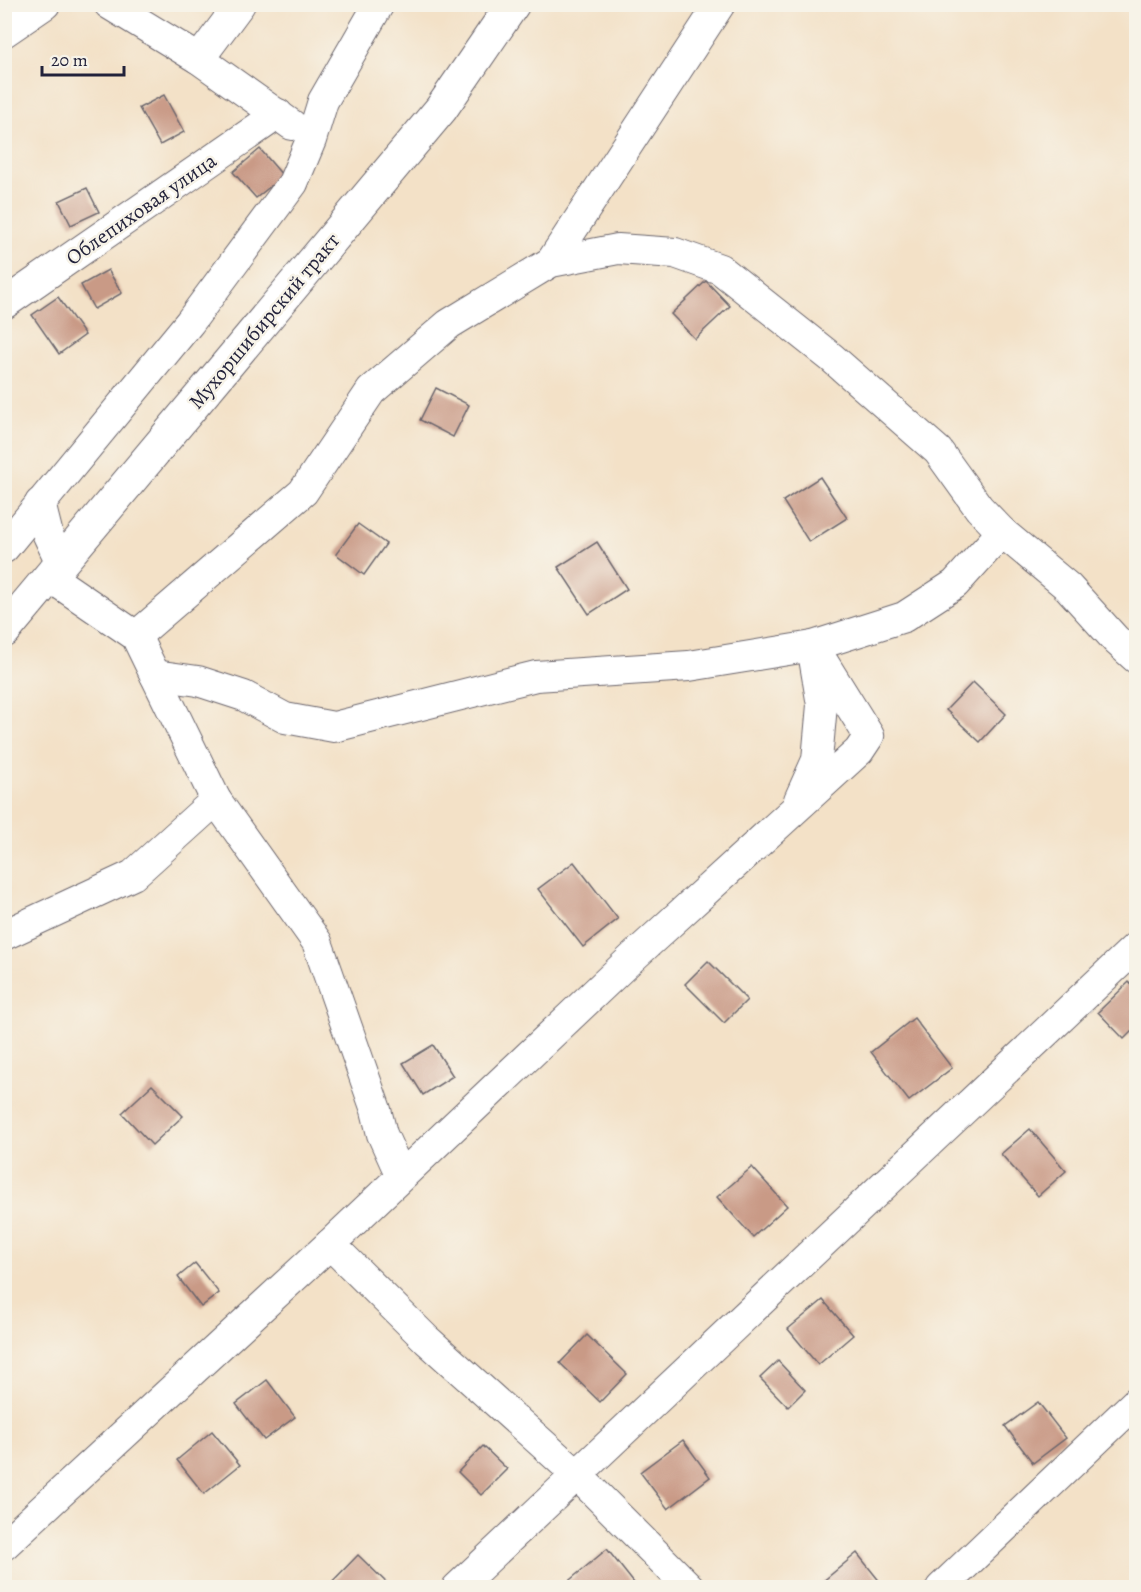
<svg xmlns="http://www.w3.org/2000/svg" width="1141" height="1592" viewBox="0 0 1141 1592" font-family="Alegreya,serif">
  <rect width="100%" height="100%" fill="#f7f3e8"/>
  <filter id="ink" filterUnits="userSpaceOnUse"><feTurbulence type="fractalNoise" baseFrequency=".0167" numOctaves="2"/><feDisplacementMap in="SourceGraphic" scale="12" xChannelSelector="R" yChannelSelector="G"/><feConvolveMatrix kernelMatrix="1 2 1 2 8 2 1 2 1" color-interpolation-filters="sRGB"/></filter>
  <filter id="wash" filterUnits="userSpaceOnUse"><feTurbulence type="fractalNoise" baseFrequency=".008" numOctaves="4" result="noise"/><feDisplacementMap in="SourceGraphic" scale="24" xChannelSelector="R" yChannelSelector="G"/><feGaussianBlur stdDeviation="1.35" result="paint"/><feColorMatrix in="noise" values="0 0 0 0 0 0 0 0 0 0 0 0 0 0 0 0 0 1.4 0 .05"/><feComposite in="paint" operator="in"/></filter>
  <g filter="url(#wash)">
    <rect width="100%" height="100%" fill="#f3e1c7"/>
    <g id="blocks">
      <g fill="#c99a86">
        <polygon points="164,95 184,132 160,145 139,108"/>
        <polygon points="260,149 283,176 256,198 233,172"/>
        <polygon points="87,188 99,212 71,225 59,201"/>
        <polygon points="108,270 122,293 94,309 81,285"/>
        <polygon points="706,281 730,306 695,339 671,314"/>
        <polygon points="58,297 85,335 59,354 32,315"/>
        <polygon points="436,388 469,405 453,437 420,420"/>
        <polygon points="820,477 847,518 809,542 783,501"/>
        <polygon points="358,524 386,544 364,575 336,554"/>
        <polygon points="597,542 627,589 589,614 558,567"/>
        <polygon points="973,682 1006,714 980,742 946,710"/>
        <polygon points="574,862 618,919 583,947 538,889"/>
        <polygon points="708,961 747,1000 724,1023 685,984"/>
        <polygon points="1129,982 1136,990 1136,1027 1124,1039 1098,1012"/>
        <polygon points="914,1018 952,1068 909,1101 871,1052"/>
        <polygon points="433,1045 453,1076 423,1095 403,1063"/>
        <polygon points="152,1085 183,1116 152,1145 122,1113"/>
        <polygon points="1030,1129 1066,1171 1038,1196 1001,1154"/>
        <polygon points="752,1167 787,1206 753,1237 717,1197"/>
        <polygon points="195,1263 219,1293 201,1307 178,1277"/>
        <polygon points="823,1300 853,1335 818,1365 788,1329"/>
        <polygon points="587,1335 627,1374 600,1402 560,1363"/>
        <polygon points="778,1361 805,1390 788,1407 760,1378"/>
        <polygon points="267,1380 295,1417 264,1440 236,1404"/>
        <polygon points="1038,1402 1066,1438 1033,1463 1005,1426"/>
        <polygon points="212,1431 240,1465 204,1494 177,1460"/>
        <polygon points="683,1440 710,1477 668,1509 640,1472"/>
        <polygon points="483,1446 507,1469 481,1495 458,1472"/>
        <polygon points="607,1549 638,1588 568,1588 565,1584"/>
        <polygon points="857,1553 885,1588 815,1588"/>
        <polygon points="358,1555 392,1588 326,1588"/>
      </g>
    </g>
  </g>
  <g filter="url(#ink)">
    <use href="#blocks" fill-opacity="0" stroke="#6b656c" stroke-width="1.5"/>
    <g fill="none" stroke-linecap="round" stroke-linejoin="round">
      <defs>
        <g id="minor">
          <polyline points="109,4 199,59 292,125"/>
          <polyline points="4,32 45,4"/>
          <polyline points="199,59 240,4"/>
          <polyline points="551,262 720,4"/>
          <polyline points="4,304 278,114"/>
          <polyline points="40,503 48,535 61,563"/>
          <polyline points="4,548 190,322 293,183 311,140 323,101 379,4"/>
          <polyline points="50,577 136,636 216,800 317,942 376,1110 382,1134 401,1176"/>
          <polyline points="136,636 303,492 371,391 449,324 551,262 618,249 675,253 720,269 832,358 938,451 979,508 1002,532 1068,587 1116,640 1136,658"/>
          <polyline points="155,675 198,681 244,696 285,718 334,727 536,676 689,666 813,646 904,617 955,584 1002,532"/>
          <polyline points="799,800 817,760 822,705 814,658"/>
          <polyline points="4,935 133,875 216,800"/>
          <polyline points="330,1244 427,1340 575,1473 690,1588"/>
          <polyline points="4,1545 330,1244 632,958 859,751 869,736 813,646"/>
          <polyline points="457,1588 1136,947"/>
          <polyline points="941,1588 1136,1402"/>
        </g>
        <polyline id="major" points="4,631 441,109 513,4"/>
      </defs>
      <use href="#minor" stroke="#6b656c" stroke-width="32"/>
      <use href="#major" stroke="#6b656c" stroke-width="35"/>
      <use href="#minor" stroke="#fff" stroke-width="30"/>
      <use href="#major" stroke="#fff" stroke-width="33"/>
    </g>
  </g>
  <g text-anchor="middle" stroke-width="5" stroke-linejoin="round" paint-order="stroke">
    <g font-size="21" fill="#22223b" stroke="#f7f3e8">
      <text transform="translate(141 209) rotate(-35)" y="7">Облепиховая улица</text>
      <text transform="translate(264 321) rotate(-50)" y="7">Мухоршибирский тракт</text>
    </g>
  </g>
  <rect width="1141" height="1592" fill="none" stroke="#f7f3e8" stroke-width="24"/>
  <path d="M42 66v9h82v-9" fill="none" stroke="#22223b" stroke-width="3"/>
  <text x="51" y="66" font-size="18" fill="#22223b" stroke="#f7f3e8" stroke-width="4.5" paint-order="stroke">20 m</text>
</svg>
